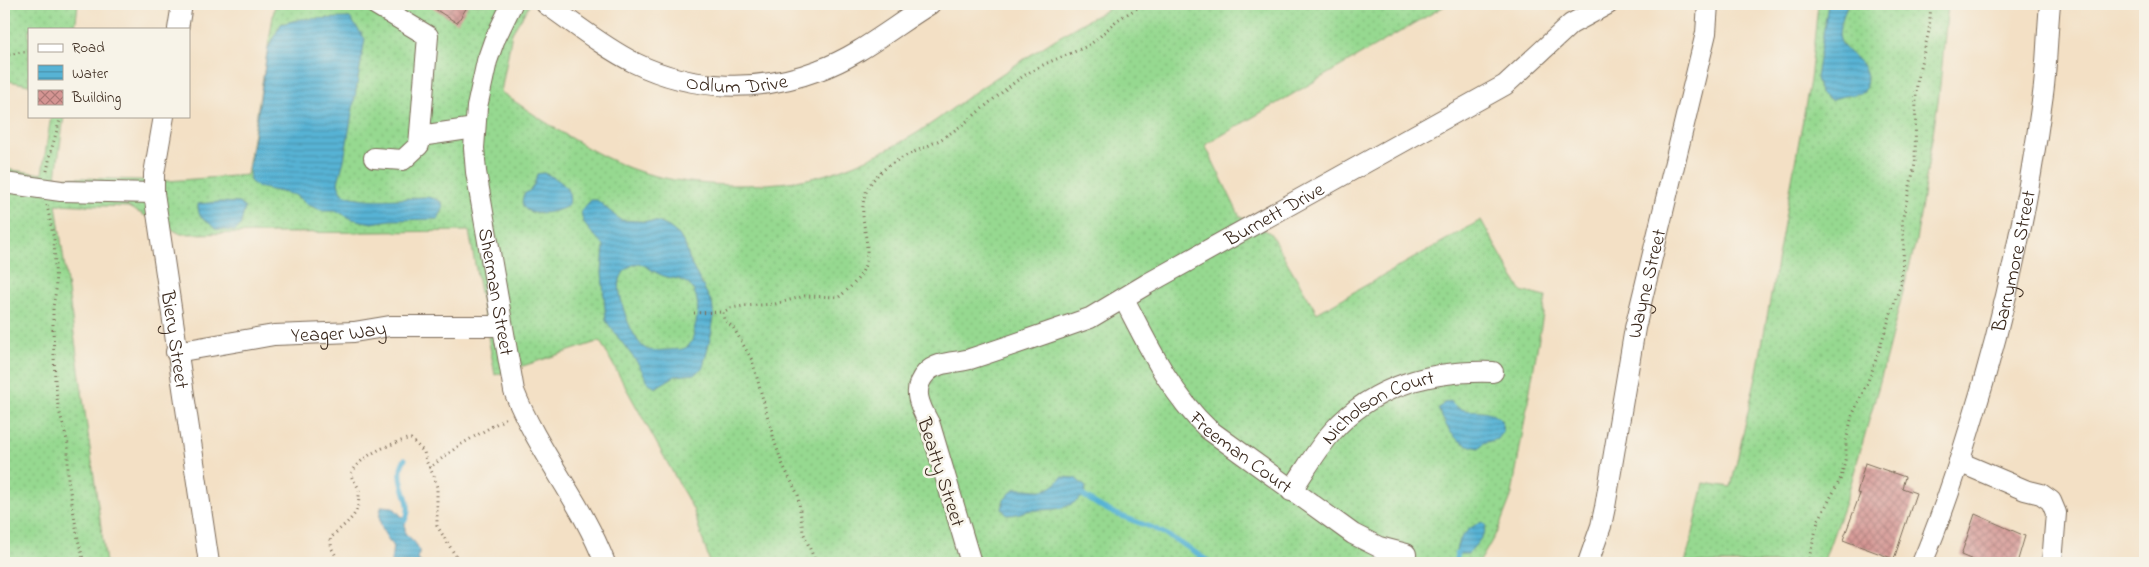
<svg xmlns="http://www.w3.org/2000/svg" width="2149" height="567" viewBox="0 0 2149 567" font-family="'Indie Flower',sans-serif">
  <defs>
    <pattern id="grass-dots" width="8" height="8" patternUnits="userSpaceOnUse" patternTransform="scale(1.25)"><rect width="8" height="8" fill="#96d990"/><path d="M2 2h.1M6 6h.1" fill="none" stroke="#82ba7c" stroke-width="1.8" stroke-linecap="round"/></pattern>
    <pattern id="water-rules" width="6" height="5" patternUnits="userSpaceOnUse" patternTransform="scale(1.25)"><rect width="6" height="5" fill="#57b3d5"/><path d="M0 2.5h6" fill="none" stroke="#4992ac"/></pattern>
    <pattern id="building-cross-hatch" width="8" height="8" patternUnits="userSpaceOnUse" patternTransform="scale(1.25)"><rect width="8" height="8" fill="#d49492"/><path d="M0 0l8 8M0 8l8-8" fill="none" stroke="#ad7977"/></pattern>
  </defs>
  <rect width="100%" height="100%" fill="#f7f3e8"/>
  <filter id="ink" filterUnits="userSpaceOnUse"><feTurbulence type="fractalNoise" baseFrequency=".02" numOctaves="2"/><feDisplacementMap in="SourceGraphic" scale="10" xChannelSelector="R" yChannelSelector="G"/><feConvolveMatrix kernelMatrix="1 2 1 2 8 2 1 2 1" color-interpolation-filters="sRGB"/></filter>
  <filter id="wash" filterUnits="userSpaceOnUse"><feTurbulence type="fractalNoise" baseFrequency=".0096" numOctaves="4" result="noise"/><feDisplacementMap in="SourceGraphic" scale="20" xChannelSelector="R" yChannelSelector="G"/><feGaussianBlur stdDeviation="1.12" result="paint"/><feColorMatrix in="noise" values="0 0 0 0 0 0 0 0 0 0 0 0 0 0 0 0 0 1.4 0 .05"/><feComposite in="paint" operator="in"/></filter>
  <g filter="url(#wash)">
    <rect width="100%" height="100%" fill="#f3e0c5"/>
    <g fill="url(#grass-dots)" stroke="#688257">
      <polygon points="4,4 78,4 75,29 29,29 29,85 4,80"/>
      <path d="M275 4H530L512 33 501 92C539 118 577 145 620 164 671 187 747 189 802 180 841 173 883 153 917 133 943 117 966 97 991 81 1020 62 1048 43 1077 26 1090 18 1104 12 1117 4H1448L1205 145 1240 217 1270 233 1317 313 1481 220 1521 291 1546 297 1512 494 1498 530 1479 563H710L693 509 600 341 495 375 469 231 181 234 128 207 56 204 106 563H4V169L42 174 51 116H64L56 177 167 181 247 175Z"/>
      <polygon points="1818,4 1948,4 1939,95 1916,241 1879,385 1848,494 1823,563 1685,563 1693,533 1704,483 1731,487 1757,372 1810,80"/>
    </g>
    <g fill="url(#water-rules)" stroke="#496e7a" fill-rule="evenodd">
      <path d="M1828 4H1847C1845 13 1839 25 1839 35 1841 58 1877 58 1864 92 1853 96 1842 95 1831 100L1820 93 1816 78Z"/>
      <path d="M350 18 365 39 344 160 338 182 341 193C358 201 381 200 400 199 418 199 425 193 442 202L443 209 438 219 390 220 372 223 352 219 337 211H324L308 205 295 195 257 187 250 181 249 169 268 48 281 24 301 19Z"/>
      <path d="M544 173C559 179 573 188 569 205 557 214 513 221 524 194 533 190 535 183 537 174Z"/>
      <path d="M591 200H597L620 220 658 222 669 227 679 235 685 245 691 264 712 303 714 317 711 335 703 367 695 374 675 376 655 388 648 382 639 365 606 321 602 272 604 246C594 233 582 228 581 211ZM639 263C647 266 652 271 659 274 669 279 679 277 688 284 700 294 699 313 695 326 693 334 694 342 687 347 681 351 675 349 669 350 661 350 653 352 646 349 632 341 616 295 620 280 623 270 630 265 639 263Z"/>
      <path d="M220 202 239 203 245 208 240 226 235 231 215 229C206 217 198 222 198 204Z"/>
      <path d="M1450 401C1466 420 1482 401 1502 421L1503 432 1498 439 1483 443 1479 448C1453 443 1449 431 1438 409L1444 403Z"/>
      <path d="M1062 477 1075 478 1086 487 1084 496C1062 513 1052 508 1027 511 1020 513 1015 515 1007 515L1002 509 1004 500 1014 489C1037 487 1045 498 1062 477Z"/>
      <path d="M382 506 393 507 405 520V533C412 540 424 548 417 558L421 563H391L393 545C384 536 375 519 382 506Z"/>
      <path d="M1483 522 1486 525C1486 535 1475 545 1468 554H1457C1453 542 1471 524 1483 522Z"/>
    </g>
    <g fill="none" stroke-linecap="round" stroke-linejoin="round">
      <g stroke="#57b3d5" stroke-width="5">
        <path d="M405 459C403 462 401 467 401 470 398 488 415 503 405 520"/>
        <path d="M1084 496C1108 513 1124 517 1151 527 1172 536 1192 550 1211 563"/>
        <polyline points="1455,563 1457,554"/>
      </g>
    </g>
    <g id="blocks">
      <g fill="url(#building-cross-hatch)">
        <polygon points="427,4 469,4 457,23"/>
        <polygon points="1865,463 1905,477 1902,488 1916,493 1894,559 1843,540 1860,494 1857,493"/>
        <polygon points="1975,514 2025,536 2017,563 1980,563 1961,555"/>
      </g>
    </g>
  </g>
  <g filter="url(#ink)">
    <use href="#blocks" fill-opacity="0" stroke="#7b6a58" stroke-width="1"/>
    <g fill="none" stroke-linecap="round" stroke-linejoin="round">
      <defs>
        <g id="minor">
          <path id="s1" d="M512 4 494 41 487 61 477 107 474 148 476 172 514 391C538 452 582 502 605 563"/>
          <path id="s2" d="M546 4C575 24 603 47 635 63 693 91 758 93 819 70 859 56 894 26 930 4"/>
          <polyline points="178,29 182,4"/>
          <path id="s3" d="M164 116 154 174V193L209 563"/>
          <polyline points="420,136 475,128"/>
          <polyline points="374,158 403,160 419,145 428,36 375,4"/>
          <polyline points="4,183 61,191 154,193"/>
          <path id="s4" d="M1124 299C1148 345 1170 393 1208 429L1353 534 1379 547 1406 554"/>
          <path id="s5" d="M176 352 274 335 354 332 390 326H502"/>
          <polyline points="1959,462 2025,490 2041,494 2051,501 2056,513 2052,563"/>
          <path id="s6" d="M1291 491C1305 471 1317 449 1333 431 1374 385 1433 370 1493 372"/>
          <path id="s7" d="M971 563 930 425C921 408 910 390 926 373 937 361 956 363 970 359 1010 346 1050 332 1090 318L1147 284 1505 85 1571 24 1608 4"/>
          <path id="s8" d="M1588 563 1601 526 1605 507 1635 328 1706 33 1708 4"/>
          <path id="s9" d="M1922 563C1941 519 1956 473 1970 427 2004 319 2028 207 2043 94 2047 65 2047 34 2050 4"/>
        </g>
      </defs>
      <use href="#minor" stroke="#7b6a58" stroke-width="22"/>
      <g stroke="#7b6a58" stroke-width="3" stroke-dasharray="1 4" stroke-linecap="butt">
        <polyline points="4,56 21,52 29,52"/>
        <polyline points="47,171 51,151 61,116"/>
        <polyline points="47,205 54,240 56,290 53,307 53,331 55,380 58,406 68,444 68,479 78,539 84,563"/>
        <polyline points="694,313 723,312"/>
        <polyline points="429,468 460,445 508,417"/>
        <path d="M340 563 332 549 330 539C346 520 360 520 359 491 358 484 352 481 351 474 362 454 386 446 407 439H411L424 452 426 461 434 476 437 487V526L460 563"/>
        <path d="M816 563 803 532 798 495 782 463 775 443 752 360 733 327 724 320 723 312 731 308 744 306 775 304 805 296 839 297C849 289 861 278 865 265 874 237 849 207 875 178 894 156 923 151 946 136 974 118 997 94 1025 75 1043 63 1063 57 1083 48 1095 43 1105 31 1115 22 1124 15 1135 10 1144 4"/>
        <polyline points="1808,563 1818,521 1841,478 1846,456 1846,441 1852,416 1871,374 1901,283 1904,246 1902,221 1915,164 1916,93 1918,75 1929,31 1931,4"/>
      </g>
      <use href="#minor" stroke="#fff" stroke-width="20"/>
    </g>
  </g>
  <g text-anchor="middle" stroke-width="5" stroke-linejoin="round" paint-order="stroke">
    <g font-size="20" fill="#3b2a1e" stroke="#f7f3e8">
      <text dy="7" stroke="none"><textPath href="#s2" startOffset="212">Odlum Drive</textPath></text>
      <text dy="7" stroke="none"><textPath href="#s7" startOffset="586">Burnett Drive</textPath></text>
      <text dy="7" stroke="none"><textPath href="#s9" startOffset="316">Barrymore Street</textPath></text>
      <text dy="7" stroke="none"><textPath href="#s8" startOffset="286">Wayne Street</textPath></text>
      <text dy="7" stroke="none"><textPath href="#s1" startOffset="296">Sherman Street</textPath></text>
      <text dy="7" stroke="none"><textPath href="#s5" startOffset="164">Yeager Way</textPath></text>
      <text dy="7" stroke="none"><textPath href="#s3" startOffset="226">Biery Street</textPath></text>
      <text dy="7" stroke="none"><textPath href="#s6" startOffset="125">Nicholson Court</textPath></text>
      <text dy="7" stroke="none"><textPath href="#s4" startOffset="196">Freeman Court</textPath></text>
      <text transform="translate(942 472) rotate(72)" y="7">Beatty Street</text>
    </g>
  </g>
  <rect width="2149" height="567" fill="none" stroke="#f7f3e8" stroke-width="20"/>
  <rect x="28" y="28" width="162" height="90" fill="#f7f3e8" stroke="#aca397"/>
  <rect x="38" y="44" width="25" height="8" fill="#ffffff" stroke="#aca397"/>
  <text x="72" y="52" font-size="15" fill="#3b2a1e">Road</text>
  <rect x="38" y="65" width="25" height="15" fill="url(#water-rules)" stroke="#aca397"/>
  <text x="72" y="78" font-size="15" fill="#3b2a1e">Water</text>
  <rect x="38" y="90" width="25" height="15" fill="url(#building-cross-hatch)" stroke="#aca397"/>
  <text x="72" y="102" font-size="15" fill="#3b2a1e">Building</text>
</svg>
